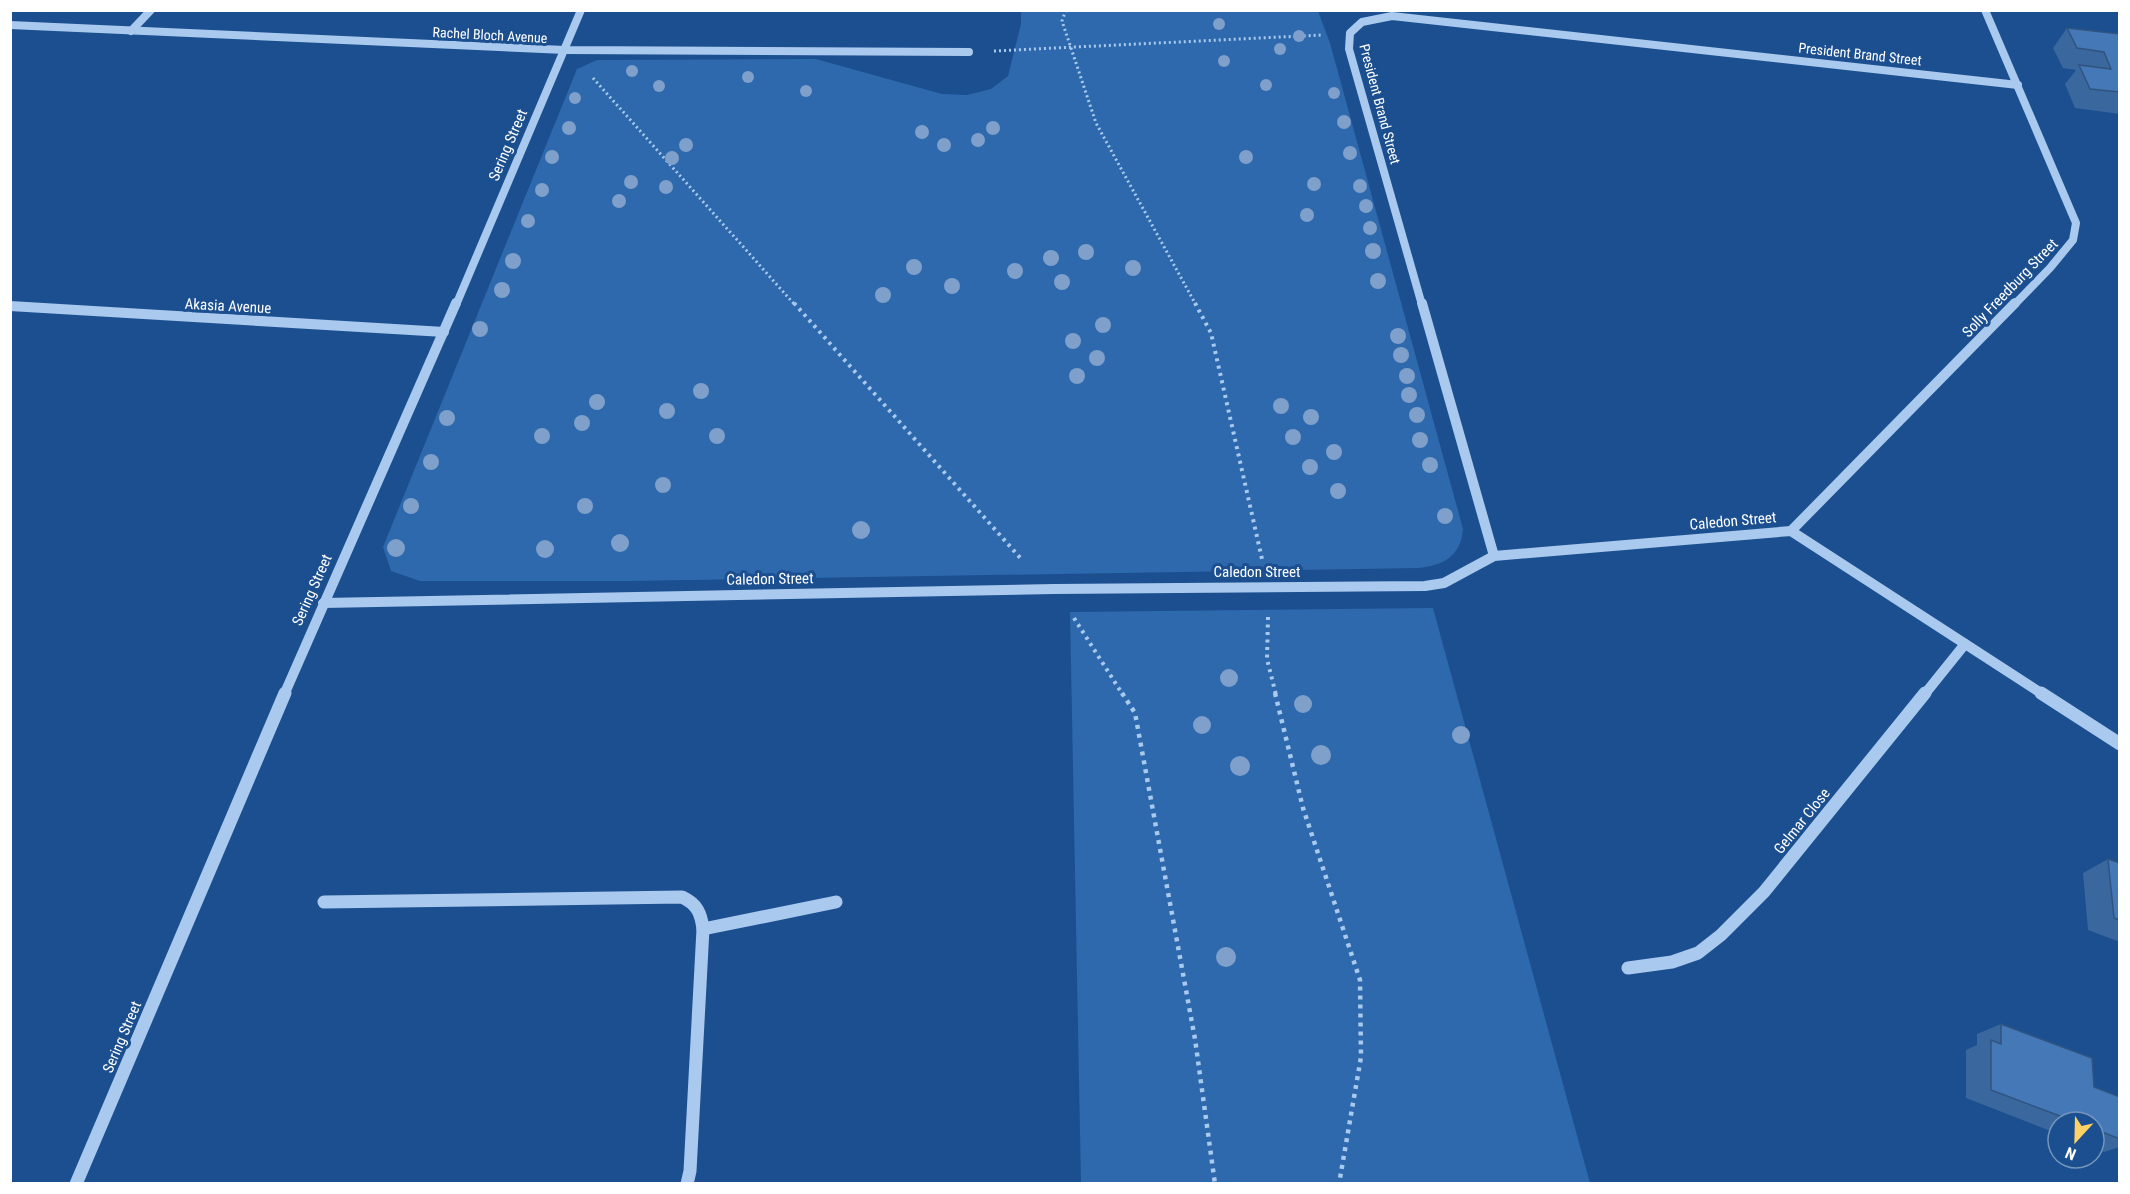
<svg xmlns="http://www.w3.org/2000/svg" width="2130" height="1194" viewBox="0 0 2130 1194" font-family="'Roboto Condensed',sans-serif">
  <rect width="100%" height="100%" fill="#1b4f8f"/>
  <g fill="#2e69ad">
    <path d="M1021 10 1318 11 1330 43 1463 529C1461 556 1443 566 1418 568L630 581H420L391 571 383 547 577 69 597 60 816 59 942 94 967 95 991 89 1008 76 1021 24Z"/>
    <polygon points="1433,608 1590,1183 1081,1183 1070,612"/>
  </g>
  <g fill="none" stroke-linecap="round" stroke-linejoin="round">
    <g stroke="#a9c9ee" stroke-width="3" stroke-dasharray="2 3" stroke-linecap="butt">
      <polyline points="1066,10 1062,21 1096,123 1196,305"/>
      <polyline points="994,51 1322,35"/>
      <polyline points="593,78 795,305"/>
    </g>
    <g stroke="#a9c9ee" stroke-width="4" stroke-dasharray="3 4.5" stroke-linecap="butt">
      <polyline points="794,303 1023,561"/>
      <polyline points="1195,303 1211,333 1262,559"/>
      <polyline points="1268,617 1267,659 1276,695"/>
      <polyline points="1074,618 1123,695"/>
    </g>
    <g stroke="#a9c9ee" stroke-width="4.5" stroke-dasharray="4 5" stroke-linecap="butt">
      <polyline points="1122,693 1135,713 1195,1039 1215,1184"/>
      <polyline points="1275,693 1303,808 1360,980 1361,1057 1339,1184"/>
    </g>
    <g stroke="#a9c9ee" stroke-width="8">
      <polyline points="1985,10 2076,223 2073,240 2050,268 2014,305"/>
      <polyline points="10,25 565,50 969,52"/>
      <polyline points="131,31 151,10"/>
      <polyline points="456,305 581,10"/>
      <polyline points="1422,305 1349,49 1350,33 1362,22 1392,16 2018,85"/>
    </g>
    <g stroke="#a9c9ee" stroke-width="10">
      <polyline points="1422,303 1494,556"/>
      <polyline points="10,306 444,332"/>
      <polyline points="1791,531 2015,303"/>
      <polyline points="323,603 1054,589 1425,586 1444,583 1494,556 1791,531 2044,695"/>
      <polyline points="284,695 456,303"/>
      <polyline points="1924,695 1965,644"/>
    </g>
    <g stroke="#a9c9ee" stroke-width="13">
      <polyline points="2041,693 2120,744"/>
      <path d="M324 902 682 897C697 904 701 913 703 929L690 1171 687 1184"/>
      <polyline points="703,929 836,902"/>
      <polyline points="1628,968 1672,962 1698,953 1721,935 1764,892 1925,693"/>
      <polyline points="76,1184 285,693"/>
    </g>
  </g>
  <g fill="#7ea0ca">
    <circle cx="1219" cy="24" r="6"/>
    <circle cx="1299" cy="36" r="6"/>
    <circle cx="1280" cy="49" r="6"/>
    <circle cx="1224" cy="61" r="6"/>
    <circle cx="632" cy="71" r="6"/>
    <circle cx="748" cy="77" r="6"/>
    <circle cx="1266" cy="85" r="6"/>
    <circle cx="659" cy="86" r="6"/>
    <circle cx="806" cy="91" r="6"/>
    <circle cx="1334" cy="93" r="6"/>
    <circle cx="575" cy="98" r="6"/>
    <circle cx="1344" cy="122" r="7"/>
    <circle cx="569" cy="128" r="7"/>
    <circle cx="993" cy="128" r="7"/>
    <circle cx="922" cy="132" r="7"/>
    <circle cx="978" cy="140" r="7"/>
    <circle cx="686" cy="145" r="7"/>
    <circle cx="944" cy="145" r="7"/>
    <circle cx="1350" cy="153" r="7"/>
    <circle cx="552" cy="157" r="7"/>
    <circle cx="1246" cy="157" r="7"/>
    <circle cx="672" cy="158" r="7"/>
    <circle cx="631" cy="182" r="7"/>
    <circle cx="1314" cy="184" r="7"/>
    <circle cx="1360" cy="186" r="7"/>
    <circle cx="666" cy="187" r="7"/>
    <circle cx="542" cy="190" r="7"/>
    <circle cx="619" cy="201" r="7"/>
    <circle cx="1366" cy="206" r="7"/>
    <circle cx="1307" cy="215" r="7"/>
    <circle cx="528" cy="221" r="7"/>
    <circle cx="1370" cy="228" r="7"/>
    <circle cx="1373" cy="251" r="8"/>
    <circle cx="1086" cy="252" r="8"/>
    <circle cx="1051" cy="258" r="8"/>
    <circle cx="513" cy="261" r="8"/>
    <circle cx="914" cy="267" r="8"/>
    <circle cx="1133" cy="268" r="8"/>
    <circle cx="1015" cy="271" r="8"/>
    <circle cx="1378" cy="281" r="8"/>
    <circle cx="1062" cy="282" r="8"/>
    <circle cx="952" cy="286" r="8"/>
    <circle cx="502" cy="290" r="8"/>
    <circle cx="883" cy="295" r="8"/>
    <circle cx="1103" cy="325" r="8"/>
    <circle cx="480" cy="329" r="8"/>
    <circle cx="1398" cy="336" r="8"/>
    <circle cx="1073" cy="341" r="8"/>
    <circle cx="1401" cy="355" r="8"/>
    <circle cx="1097" cy="358" r="8"/>
    <circle cx="1077" cy="376" r="8"/>
    <circle cx="1407" cy="376" r="8"/>
    <circle cx="701" cy="391" r="8"/>
    <circle cx="1409" cy="395" r="8"/>
    <circle cx="597" cy="402" r="8"/>
    <circle cx="1281" cy="406" r="8"/>
    <circle cx="667" cy="411" r="8"/>
    <circle cx="1417" cy="415" r="8"/>
    <circle cx="1311" cy="417" r="8"/>
    <circle cx="447" cy="418" r="8"/>
    <circle cx="582" cy="423" r="8"/>
    <circle cx="542" cy="436" r="8"/>
    <circle cx="717" cy="436" r="8"/>
    <circle cx="1293" cy="437" r="8"/>
    <circle cx="1420" cy="440" r="8"/>
    <circle cx="1334" cy="452" r="8"/>
    <circle cx="431" cy="462" r="8"/>
    <circle cx="1430" cy="465" r="8"/>
    <circle cx="1310" cy="467" r="8"/>
    <circle cx="663" cy="485" r="8"/>
    <circle cx="1338" cy="491" r="8"/>
    <circle cx="411" cy="506" r="8"/>
    <circle cx="585" cy="506" r="8"/>
    <circle cx="1445" cy="516" r="8"/>
    <circle cx="861" cy="530" r="9"/>
    <circle cx="620" cy="543" r="9"/>
    <circle cx="396" cy="548" r="9"/>
    <circle cx="545" cy="549" r="9"/>
    <circle cx="1229" cy="678" r="9"/>
    <circle cx="1303" cy="704" r="9"/>
    <circle cx="1202" cy="725" r="9"/>
    <circle cx="1461" cy="735" r="9"/>
    <circle cx="1321" cy="755" r="10"/>
    <circle cx="1240" cy="766" r="10"/>
    <circle cx="1226" cy="957" r="10"/>
  </g>
  <g fill="#3a679d">
    <polygon points="2067,28 2120,34 2120,114 2075,108 2065,84 2076,70 2063,68 2053,48"/>
    <polygon points="2108,859 2120,863 2120,942 2088,930 2083,873"/>
    <polygon points="2001,1024 2094,1087 2120,1097 2120,1147 2104,1152 2094,1148 2094,1122 2058,1122 2058,1134 1966,1098 1966,1050 1977,1045 1977,1034"/>
  </g>
  <g fill="#4478b7" stroke="#305480" stroke-width="1.5">
    <polygon points="2067,28 2120,34 2120,92 2090,89 2079,65 2111,69 2104,52 2077,48"/>
    <polygon points="2108,859 2120,863 2120,920 2114,918"/>
    <polygon points="2001,1024 2092,1058 2094,1087 2120,1097 2120,1139 2094,1129 2094,1122 2076,1122 1991,1090 1991,1040 2001,1044"/>
  </g>
  <g text-anchor="middle" stroke-width="6" stroke-linejoin="round" paint-order="stroke">
    <g font-size="14" fill="#fff" stroke="#1b4f8f">
      <text transform="translate(490 35) rotate(3)" y="5">Rachel Bloch Avenue</text>
      <text transform="translate(1860 54) rotate(6)" y="5">President Brand Street</text>
      <text transform="translate(1380 104) rotate(75)" y="5">President Brand Street</text>
    </g>
    <g font-size="15" fill="#fff" stroke="#1b4f8f">
      <text transform="translate(508 145) rotate(-67)" y="5">Sering Street</text>
      <text transform="translate(2010 288) rotate(-46)" y="5">Solly Freedburg Street</text>
      <text transform="translate(228 306) rotate(3)" y="5">Akasia Avenue</text>
      <text transform="translate(1733 521) rotate(-5)" y="5">Caledon Street</text>
      <text x="1257" y="577">Caledon Street</text>
      <text transform="translate(770 579) rotate(-1)" y="5">Caledon Street</text>
      <text transform="translate(312 590) rotate(-66)" y="5">Sering Street</text>
      <text transform="translate(1802 821) rotate(-51)" y="5">Gelmar Close</text>
      <text transform="translate(122 1037) rotate(-67)" y="5">Sering Street</text>
    </g>
  </g>
  <rect width="2130" height="1194" fill="none" stroke="#ffffff" stroke-width="24"/>
  <g transform="translate(2076 1140) rotate(202)"><circle r="28" fill="#1b4f8f" stroke="#7695bc" stroke-width="1.5"/>
  <path d="M0-4.5L10 22L0 15L-10 22Z" fill="#ffd166"/>
  <text y="-9" font-size="16" font-weight="bold" text-anchor="middle" fill="#ffffff">N</text>
  </g>
</svg>
